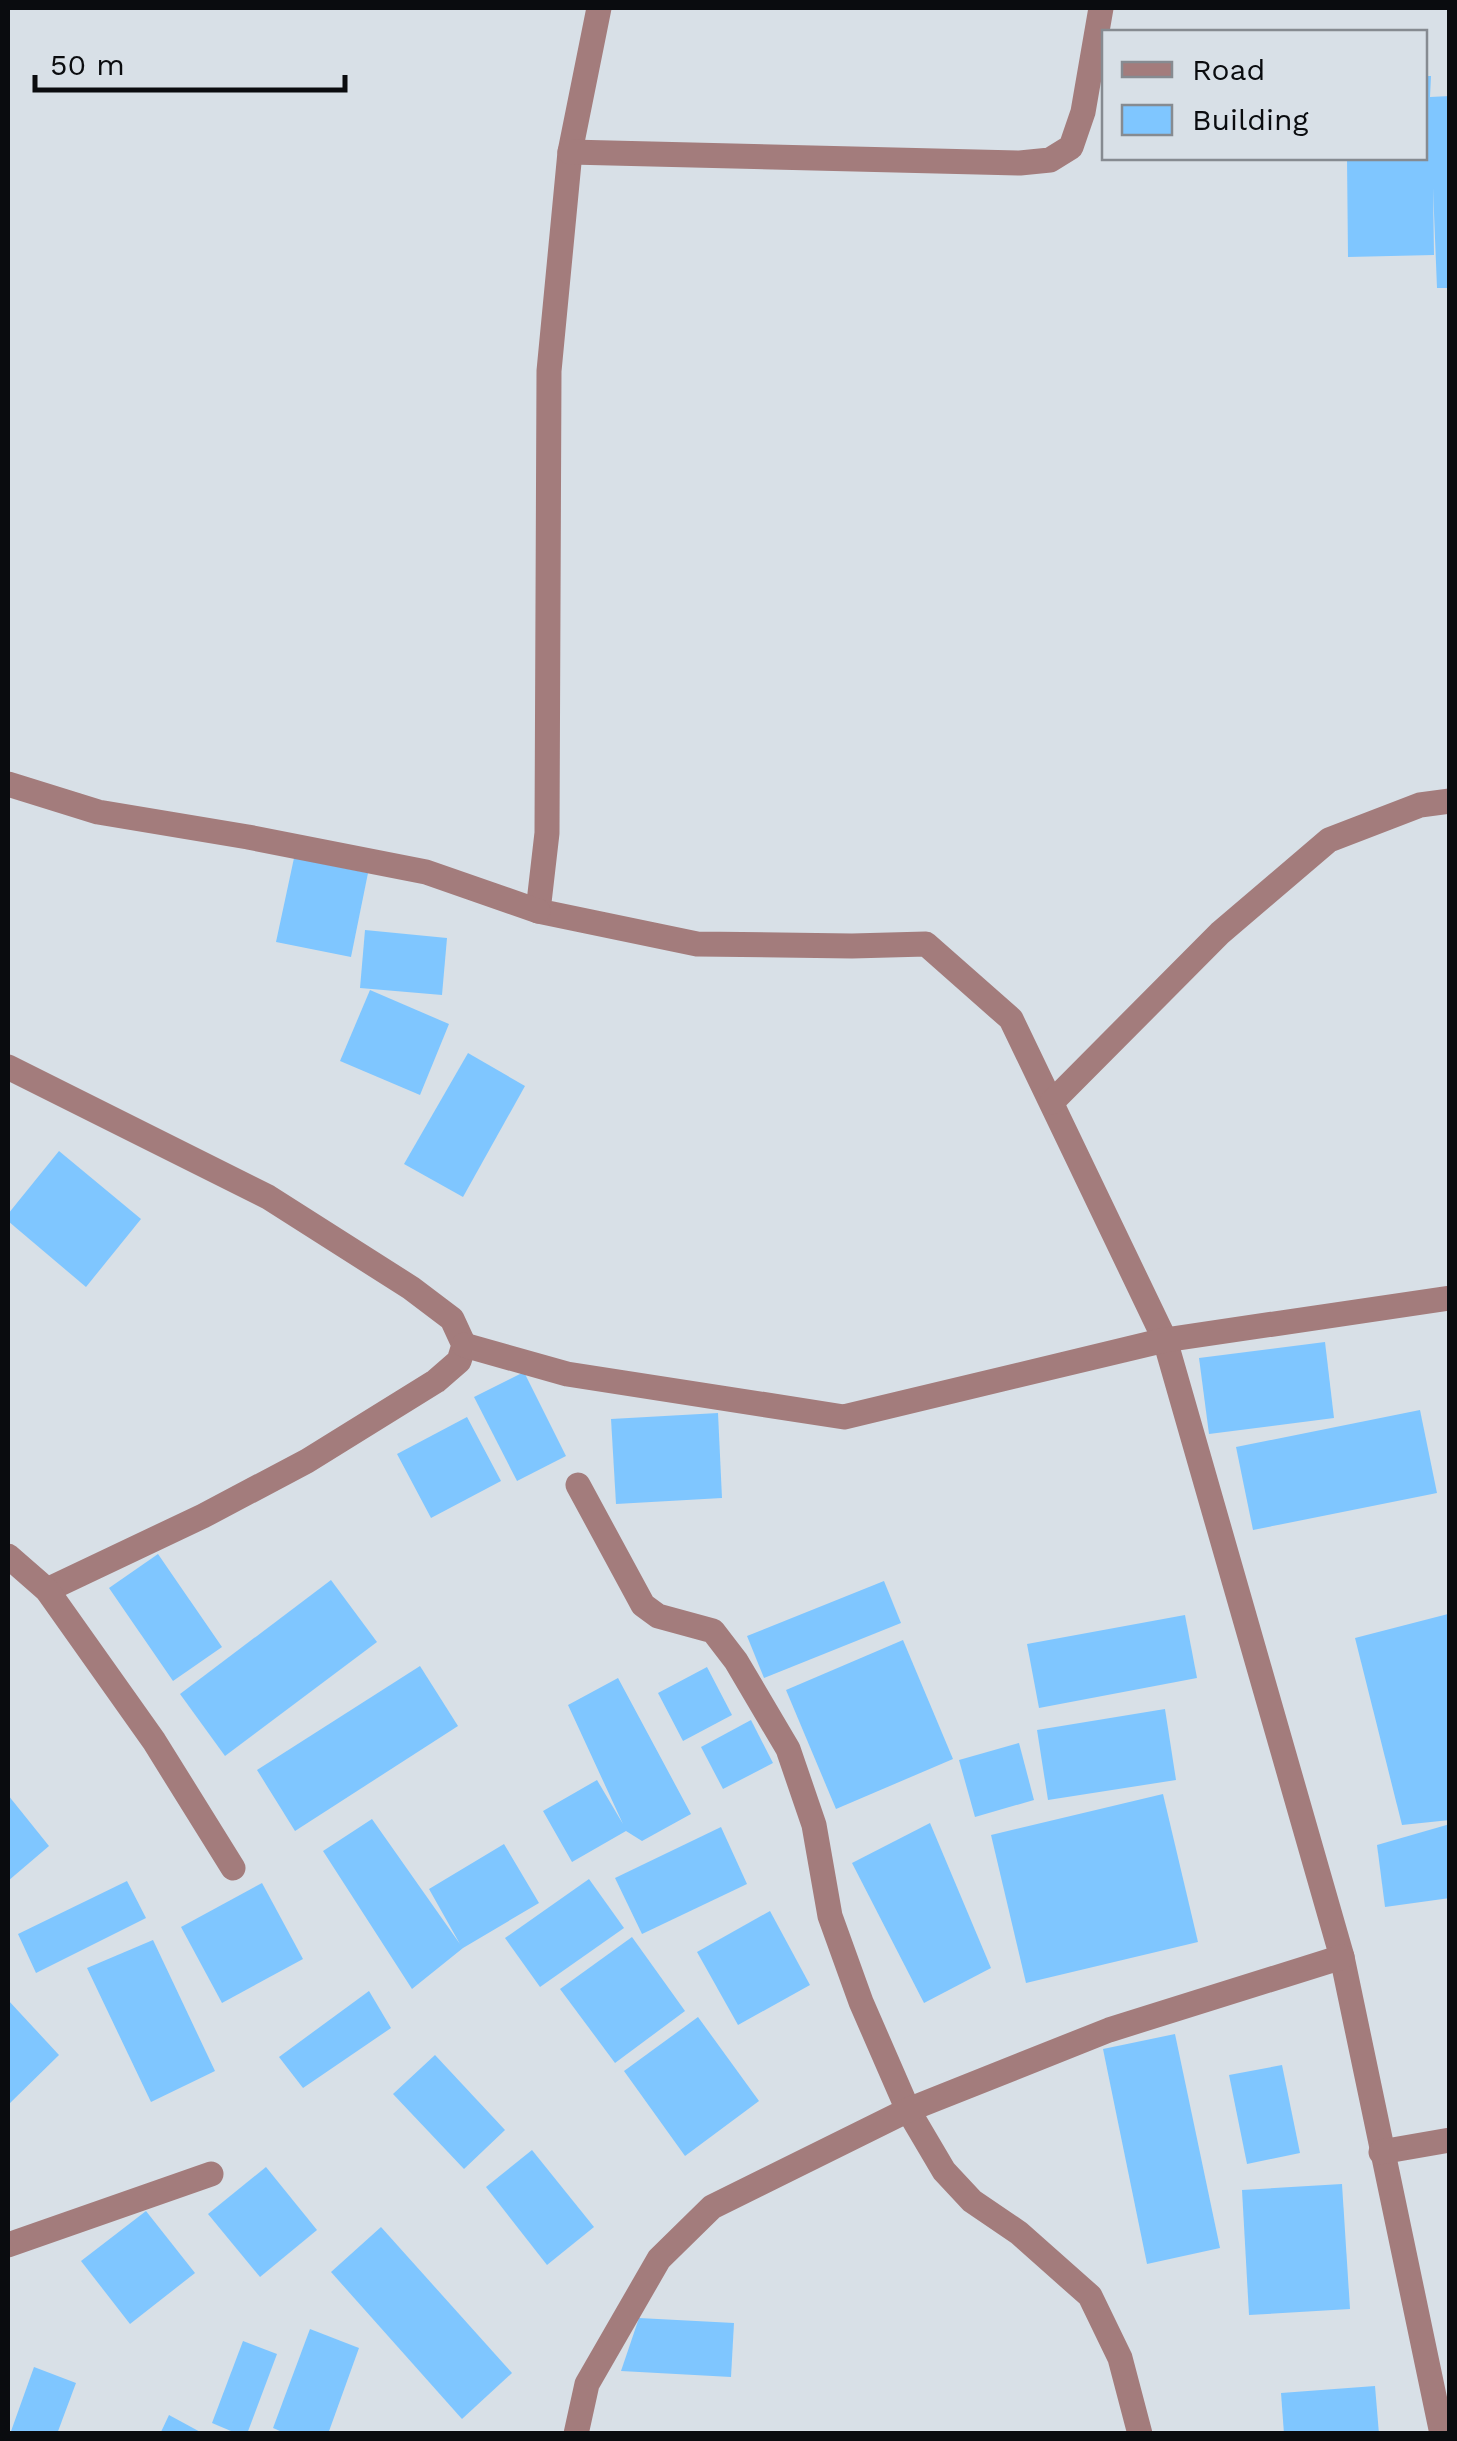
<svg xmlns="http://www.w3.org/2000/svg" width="1457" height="2441" viewBox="0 0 1457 2441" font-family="'Work Sans',sans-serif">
  <rect width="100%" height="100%" fill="#d8e0e7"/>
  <g fill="#7fc6ff">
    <polygon points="1424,76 1431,76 1430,97 1450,96 1450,288 1437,288 1433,188 1434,255 1348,257 1347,158 1424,158"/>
    <polygon points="294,858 368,873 351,957 276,942"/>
    <polygon points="365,930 447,938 442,995 360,988"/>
    <polygon points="370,990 449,1024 420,1095 340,1061"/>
    <polygon points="468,1053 525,1086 463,1197 404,1164"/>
    <polygon points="59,1151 141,1219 86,1287 8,1221 8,1214"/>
    <polygon points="1325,1342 1334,1418 1209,1434 1199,1358"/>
    <polygon points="524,1372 566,1456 517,1481 474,1397"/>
    <polygon points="1420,1410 1437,1493 1253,1530 1236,1447"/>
    <polygon points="718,1413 722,1498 616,1504 611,1419"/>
    <polygon points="467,1417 501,1481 431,1518 397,1454"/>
    <polygon points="158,1554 222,1647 173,1681 109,1588"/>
    <polygon points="331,1580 377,1642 225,1756 180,1694"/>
    <polygon points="884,1581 901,1623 764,1678 747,1636"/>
    <polygon points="1448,1614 1450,1820 1402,1825 1355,1638"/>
    <polygon points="1185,1615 1197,1678 1039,1708 1027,1644"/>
    <polygon points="903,1640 953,1759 836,1809 786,1690"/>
    <polygon points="420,1666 458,1726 295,1831 257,1770"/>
    <polygon points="707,1667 732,1715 683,1741 658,1693"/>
    <polygon points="618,1678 691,1814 642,1841 626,1831 572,1862 543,1811 597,1780 623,1824 568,1705"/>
    <polygon points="1165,1709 1176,1780 1048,1800 1037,1730"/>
    <polygon points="751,1720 773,1763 723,1789 701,1747"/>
    <polygon points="1019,1743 1034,1800 975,1817 959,1760"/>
    <polygon points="1163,1794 1198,1942 1026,1983 991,1835"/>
    <polygon points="8,1795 49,1846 8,1881"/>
    <polygon points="372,1819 460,1944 429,1889 504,1844 539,1903 463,1948 412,1989 323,1851"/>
    <polygon points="930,1823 991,1968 924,2003 852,1863"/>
    <polygon points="1450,1824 1450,1898 1385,1907 1377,1845"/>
    <polygon points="721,1827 747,1884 642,1934 615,1878"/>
    <polygon points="589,1879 624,1928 540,1987 505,1938"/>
    <polygon points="127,1881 146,1918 36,1973 18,1934"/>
    <polygon points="262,1883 303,1959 222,2003 181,1927"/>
    <polygon points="770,1911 810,1985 738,2025 697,1952"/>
    <polygon points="632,1937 685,2011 615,2063 560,1989"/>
    <polygon points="153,1940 215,2071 151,2102 87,1968"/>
    <polygon points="369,1991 391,2028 303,2088 279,2057"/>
    <polygon points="8,2000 59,2055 8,2105"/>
    <polygon points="698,2017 759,2101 685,2156 624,2071"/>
    <polygon points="1175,2034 1220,2248 1147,2264 1103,2049"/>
    <polygon points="435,2055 505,2130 464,2169 393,2094"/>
    <polygon points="1282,2065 1300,2153 1247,2164 1229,2075"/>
    <polygon points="532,2150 594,2227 547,2265 486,2187"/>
    <polygon points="266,2167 317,2230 260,2277 208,2214"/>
    <polygon points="1342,2184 1350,2309 1249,2315 1242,2190"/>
    <polygon points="146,2211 195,2273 130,2324 81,2261"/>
    <polygon points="381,2227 512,2373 462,2419 331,2272"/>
    <polygon points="639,2318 734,2323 731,2377 621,2371"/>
    <polygon points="310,2329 359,2348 328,2434 287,2434 273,2428"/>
    <polygon points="243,2341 277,2354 247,2434 238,2434 212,2423"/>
    <polygon points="34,2367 76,2383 57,2434 10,2434"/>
    <polygon points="1375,2386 1379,2434 1284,2434 1281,2393"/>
    <polygon points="169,2415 204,2434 160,2434"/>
  </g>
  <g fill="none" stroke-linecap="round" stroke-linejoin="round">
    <g stroke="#a37c7c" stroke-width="25">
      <polyline points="599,8 570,152 549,371 547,833 538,911 697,944 852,946 926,944 1011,1019 1165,1340 1342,1957 1442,2434"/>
      <polyline points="570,152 1020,163 1050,160 1071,147 1083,112 1101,8"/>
      <polyline points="8,784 98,812 248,837 426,872 538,911"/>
      <polyline points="8,1067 268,1197 411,1288 452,1319 464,1345 459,1361 436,1381 307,1461 203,1516 47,1590"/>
      <polyline points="1052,1102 1220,933 1329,840 1420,805 1450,801"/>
      <polyline points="464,1345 567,1374 844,1417 1165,1340 1450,1298"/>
      <polyline points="578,1485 643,1605 658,1616 713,1631 736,1661 788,1749 814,1825 830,1916 861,2002 908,2110 944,2171 972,2201 1019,2233 1090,2296 1120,2358 1140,2434"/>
      <polyline points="8,1556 47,1590 154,1741 233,1868"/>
      <polyline points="1381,2152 1450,2140"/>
      <polyline points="8,2245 211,2174"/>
      <polyline points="576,2434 587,2384 659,2259 712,2207 908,2110 1109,2030 1342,1957"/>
    </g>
  </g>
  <rect width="1457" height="2441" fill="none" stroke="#0a0c0f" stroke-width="20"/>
  <rect x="1102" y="30" width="325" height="130" fill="#d8e0e7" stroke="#868b91" stroke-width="2.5"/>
  <rect x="1122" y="62" width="50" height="15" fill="#a37c7c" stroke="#868b91" stroke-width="2.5"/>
  <text x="1192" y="80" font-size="30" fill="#0a0c0f">Road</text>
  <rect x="1122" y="105" width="50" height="30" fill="#7fc6ff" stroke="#868b91" stroke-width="2.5"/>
  <text x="1192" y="130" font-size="30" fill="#0a0c0f">Building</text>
  <path d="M35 75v15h310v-15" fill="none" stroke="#0a0c0f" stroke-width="5"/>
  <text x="50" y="75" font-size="30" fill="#0a0c0f" stroke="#d8e0e7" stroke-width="8" paint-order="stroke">50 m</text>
</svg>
